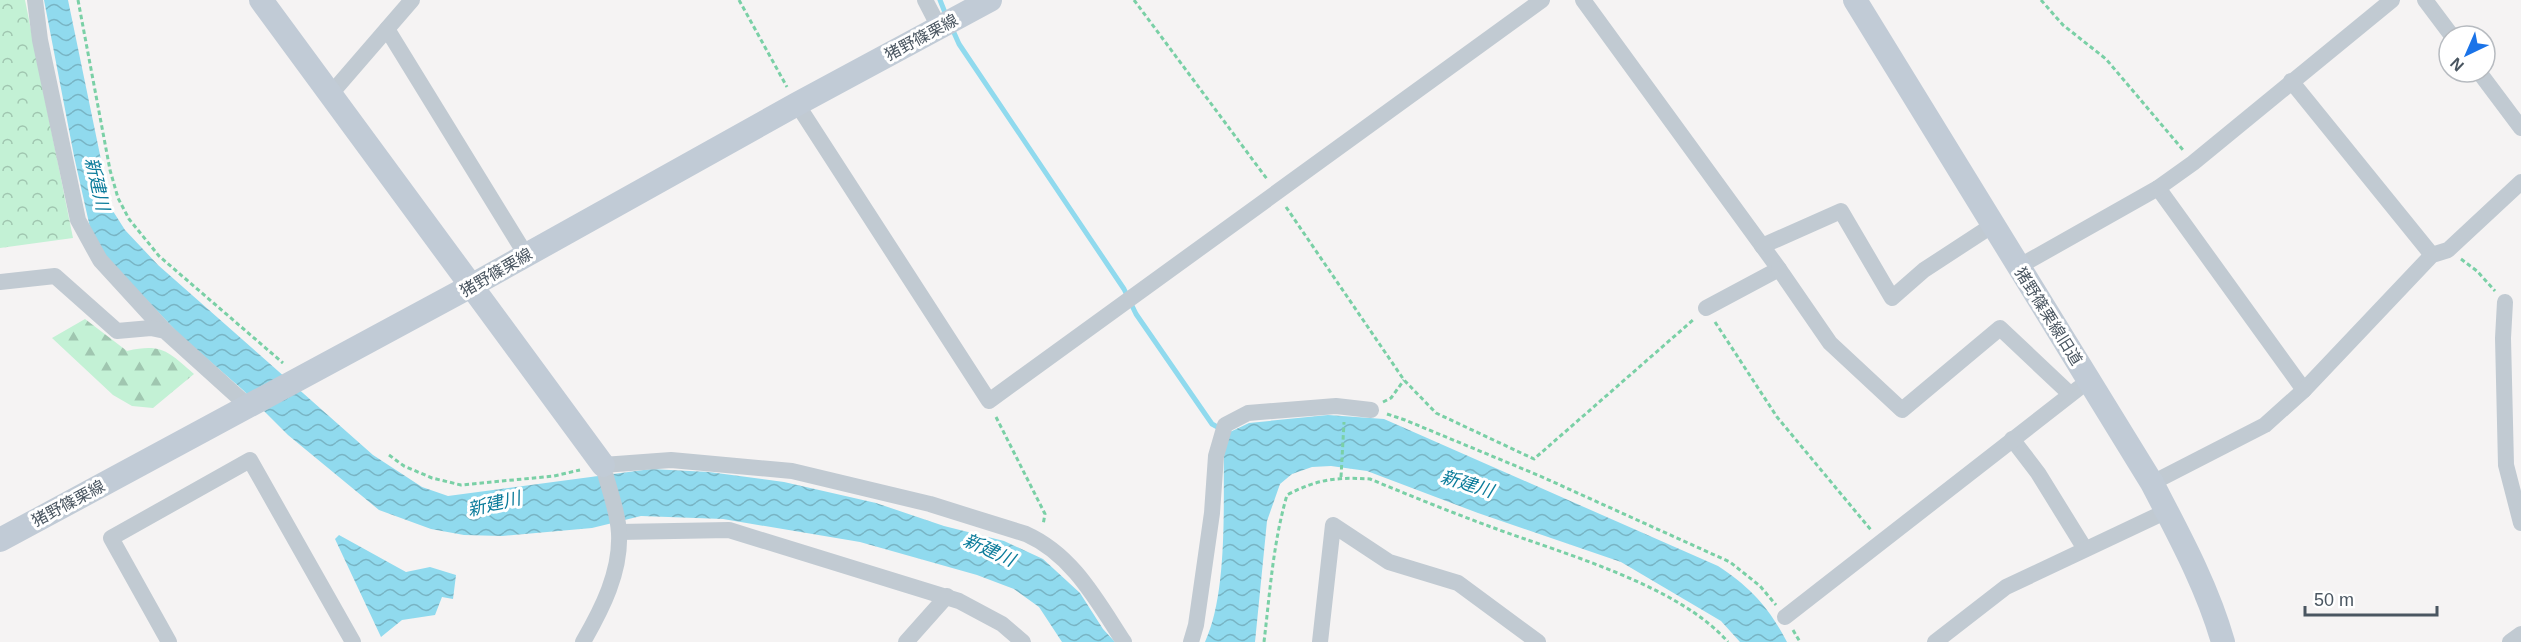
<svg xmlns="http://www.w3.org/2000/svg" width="2521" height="642" viewBox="0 0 2521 642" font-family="Helvetica,'Noto Sans JP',sans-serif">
  <defs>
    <pattern id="forest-firs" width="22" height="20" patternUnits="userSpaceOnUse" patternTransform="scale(1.5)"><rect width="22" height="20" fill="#c3f1d5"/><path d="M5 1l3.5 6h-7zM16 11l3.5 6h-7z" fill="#a0c6b0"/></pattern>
    <pattern id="park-crowns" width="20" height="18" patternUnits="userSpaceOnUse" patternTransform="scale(1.5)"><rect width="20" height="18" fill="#c3f1d5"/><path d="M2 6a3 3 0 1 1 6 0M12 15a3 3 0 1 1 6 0" fill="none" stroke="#a0c6b0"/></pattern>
    <pattern id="water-waves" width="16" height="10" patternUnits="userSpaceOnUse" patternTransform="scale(1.5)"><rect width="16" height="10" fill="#90daee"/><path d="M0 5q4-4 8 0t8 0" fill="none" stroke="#78b4c4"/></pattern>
  </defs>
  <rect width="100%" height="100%" fill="#f5f3f3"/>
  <path fill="url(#forest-firs)" d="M85 319 127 351C163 343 168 352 194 374L153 408 132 406 113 395 52 338Z"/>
  <polygon fill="url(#park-crowns)" points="0,0 25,0 73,238 0,248"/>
  <g fill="url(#water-waves)">
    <polygon points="44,0 68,0 111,208 125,230 158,265 373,455 422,487 448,496 651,469 709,472 784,482 876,503 944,526 1004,541 1043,559 1080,593 1103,629 1115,642 1062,642 1039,607 1014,589 977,575 860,542 723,519 641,516 592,528 502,536 464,535 431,529 379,510 288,435 243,390 181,336 100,251 91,232 74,156"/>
    <path d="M1328 415 1384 419 1718 566C1751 588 1768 606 1787 642H1740L1721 621 1621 562 1478 513 1367 471 1331 466 1312 467 1292 474 1280 484 1267 521 1255 642H1205C1228 592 1223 504 1224 449L1230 432 1249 423Z"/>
    <polygon points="339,535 406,572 430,567 456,575 453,599 442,597 435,615 402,620 381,637 335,539"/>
  </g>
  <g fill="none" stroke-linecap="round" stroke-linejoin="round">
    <g stroke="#90daee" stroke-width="5">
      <polyline points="940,0 946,15"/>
      <polyline points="951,26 959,44 1124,289 1136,314 1212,424 1221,429"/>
    </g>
    <g stroke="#7ad0a6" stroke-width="3" stroke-dasharray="4.5 3" stroke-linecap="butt">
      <polyline points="78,0 110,170 118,198 129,219 159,256 283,363"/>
      <polyline points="739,0 787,87"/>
      <polyline points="1134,0 1267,179"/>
      <polyline points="2041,0 2063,25 2106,59 2183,150"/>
      <polyline points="1286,207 1404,380 1436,413 1534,459 1693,320"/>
      <polyline points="2461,259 2477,271 2495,291"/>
      <polyline points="1715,322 1777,417 1871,530"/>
      <polyline points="1383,402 1391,398 1404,380"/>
      <polyline points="1387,414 1405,420 1540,476 1730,562 1760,586 1776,605"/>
      <polyline points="996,417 1045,514 1043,525"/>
      <polyline points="389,455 404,466 432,478 461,485 554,476 580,470"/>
      <polyline points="1341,477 1344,422"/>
      <polyline points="1793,630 1800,642"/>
      <path d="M1264 642C1270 592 1273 543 1287 495 1317 479 1337 477 1370 479 1411 496 1453 513 1494 528 1564 554 1678 585 1728 642"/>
    </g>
    <g stroke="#c1cad2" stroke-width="16">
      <polyline points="35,0 40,40 78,220 100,260 165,331"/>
      <polyline points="925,0 939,27"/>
      <polyline points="1583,0 1779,269 1706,308"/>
      <polyline points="2425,0 2452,36"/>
      <polyline points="387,29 526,255"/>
      <polyline points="2479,72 2521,128"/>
      <polyline points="2291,81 2432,255"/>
      <polyline points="329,96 412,0"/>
      <polyline points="797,104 989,401 1542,0"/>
      <polyline points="2158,188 2304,390"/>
      <polyline points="1762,246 1841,211 1892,298 1924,270 1993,225"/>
      <polyline points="2018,267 2158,188 2193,163 2392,0"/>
      <polyline points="1779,269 1830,343 1902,410 2000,328 2070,394"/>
      <polyline points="0,282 55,276 117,331 151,328 165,331 248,406"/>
      <polyline points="2505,302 2503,338 2506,465 2521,523"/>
      <polyline points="2012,439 2038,473 2085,549"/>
      <polyline points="2152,483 2265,425 2304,390 2432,255 2448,250 2521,182"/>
      <polyline points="619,532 729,530 959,601 1002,624 1023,642"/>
      <polyline points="1785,617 2079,388"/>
      <polyline points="169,642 111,538 250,460 353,642"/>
      <path d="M583 642C602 609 621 572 619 533 618 511 608 487 603 465L671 460 792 471 930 504 1026 534C1073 555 1097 601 1124 642"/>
      <polyline points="906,642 947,596"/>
      <polyline points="1191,642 1196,625 1212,513 1216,456 1225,425 1248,413 1336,406 1371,410"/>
      <polyline points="1320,642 1333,525 1389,562 1458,583 1538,642"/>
      <polyline points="1935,642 2006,587 2167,511"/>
      <polyline points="2510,642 2521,634"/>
    </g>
    <g stroke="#c1cbd6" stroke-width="24">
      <polyline points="261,0 603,465"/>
      <path d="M1855 0 2152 483C2179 535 2207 586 2223 642"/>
      <polyline points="0,540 471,286 797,104 990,0"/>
    </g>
  </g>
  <g text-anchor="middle" stroke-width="6" stroke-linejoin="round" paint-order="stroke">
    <g font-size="16" fill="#4a5661" stroke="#fff">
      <text transform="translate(921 37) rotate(-28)" y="6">猪野篠栗線</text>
      <text transform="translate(496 272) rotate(-30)" y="6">猪野篠栗線</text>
      <text transform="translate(2049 316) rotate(58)" y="6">猪野篠栗線旧道</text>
      <text transform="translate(68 503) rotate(-28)" y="6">猪野篠栗線</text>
    </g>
    <g font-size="18" font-style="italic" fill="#0c7c9b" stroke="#fff">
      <text transform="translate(97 184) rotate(77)" y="6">新建川</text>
      <text transform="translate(1467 484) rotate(17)" y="6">新建川</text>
      <text transform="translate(494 504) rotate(-13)" y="6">新建川</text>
      <text transform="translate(989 550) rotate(24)" y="6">新建川</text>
    </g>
  </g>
  <g transform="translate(2467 54) rotate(224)"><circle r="28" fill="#ffffff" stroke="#b7bbc0" stroke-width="1.5"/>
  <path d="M0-4.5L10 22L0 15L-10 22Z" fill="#1a73e8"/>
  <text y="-9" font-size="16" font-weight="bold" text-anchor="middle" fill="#4a5661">N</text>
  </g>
  <path d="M2305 606v9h132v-9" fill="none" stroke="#4a5661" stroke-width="3"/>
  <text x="2314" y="606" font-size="18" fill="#4a5661" stroke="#ffffff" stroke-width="4.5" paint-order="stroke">50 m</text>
</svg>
